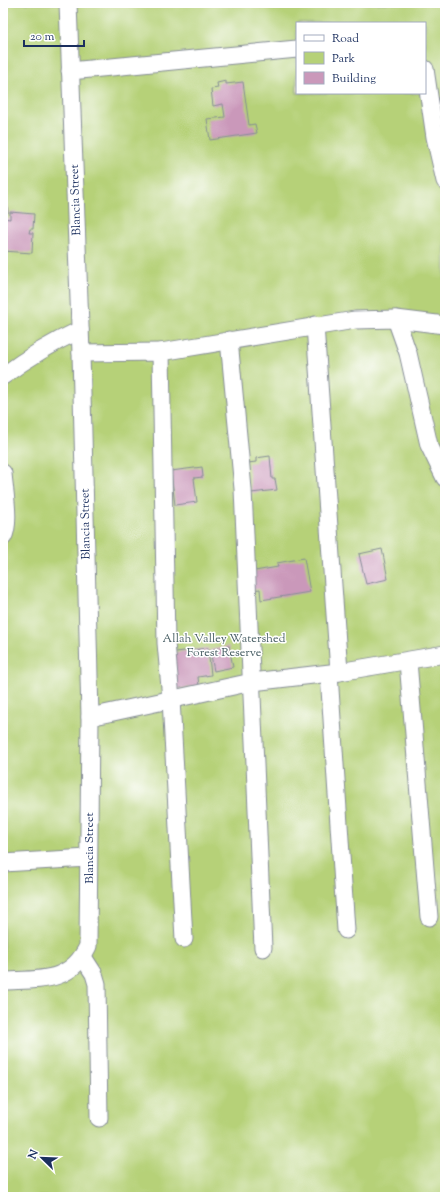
<svg xmlns="http://www.w3.org/2000/svg" width="448" height="1200" viewBox="0 0 448 1200" font-family="'Sorts Mill Goudy',serif">
  <rect width="100%" height="100%" fill="#fff"/>
  <filter id="ink" filterUnits="userSpaceOnUse"><feTurbulence type="fractalNoise" baseFrequency=".025" numOctaves="2"/><feDisplacementMap in="SourceGraphic" scale="8" xChannelSelector="R" yChannelSelector="G"/><feConvolveMatrix kernelMatrix="1 2 1 2 8 2 1 2 1" color-interpolation-filters="sRGB"/></filter>
  <filter id="wash" filterUnits="userSpaceOnUse"><feTurbulence type="fractalNoise" baseFrequency=".012" numOctaves="4" result="noise"/><feDisplacementMap in="SourceGraphic" scale="16" xChannelSelector="R" yChannelSelector="G"/><feGaussianBlur stdDeviation="0.9" result="paint"/><feColorMatrix in="noise" values="0 0 0 0 0 0 0 0 0 0 0 0 0 0 0 0 0 1.4 0 .05"/><feComposite in="paint" operator="in"/></filter>
  <g filter="url(#wash)">
    <rect width="100%" height="100%" fill="#efe8ce"/>
    <path fill="#b6d178" stroke="#68806b" fill-rule="evenodd" d="M3 3H445V1197H3ZM297 23H425V93H297Z"/>
    <g id="blocks">
      <g fill="#ca98ba">
        <polygon points="226,81 226,84 243,82 249,125 255,124 257,133 210,140 207,119 225,117 223,104 213,106 211,89 218,88 217,83"/>
        <polygon points="3,189 5,189 8,213 3,213"/>
        <polygon points="10,212 34,214 33,229 30,229 29,233 33,233 32,253 3,251 3,218 10,219"/>
        <polygon points="270,456 272,479 275,479 277,490 251,493 248,463 256,462 256,458"/>
        <polygon points="202,467 203,477 194,478 197,502 175,505 171,471"/>
        <polygon points="382,549 388,579 366,584 359,554"/>
        <polygon points="304,558 310,592 261,600 260,589 252,590 249,572 278,567 277,563"/>
        <polygon points="229,646 233,667 214,671 210,650"/>
        <polygon points="208,648 211,675 198,677 199,686 173,690 168,653"/>
      </g>
    </g>
  </g>
  <g filter="url(#ink)">
    <use href="#blocks" fill-opacity="0" stroke="#858c96" stroke-width="1"/>
    <g fill="none" stroke-linecap="round" stroke-linejoin="round">
      <defs>
        <g id="minor">
          <polyline points="425,69 435,137 445,181"/>
          <polyline points="70,71 297,49"/>
          <polyline points="396,319 408,353 429,445 445,478"/>
          <polyline points="315,325 339,672"/>
          <polyline points="229,340 243,489 263,948"/>
          <polyline points="161,352 355,320 396,319 445,325"/>
          <polyline points="81,353 161,352 166,643 171,699 184,939"/>
          <path d="M3 376C27 358 52 343 80 330"/>
          <path d="M3 473C4 489 11 524 3 537"/>
          <polyline points="408,661 429,917"/>
          <polyline points="329,674 346,930"/>
          <polyline points="90,717 252,682 339,672 445,654"/>
          <polyline points="3,863 88,858"/>
          <polyline points="83,957 94,974 97,984 99,1118"/>
          <path d="M3 981C39 979 70 984 88 946L90 717 81 353 68 3"/>
        </g>
      </defs>
      <use href="#minor" stroke="#858c96" stroke-width="19"/>
      <use href="#minor" stroke="#fff" stroke-width="17"/>
    </g>
  </g>
  <g text-anchor="middle" stroke-width="3" stroke-linejoin="round" paint-order="stroke">
    <g font-size="12" fill="#1b2f5e" stroke="#fff">
      <text transform="translate(75 200) rotate(-92)" y="4">Blancia Street</text>
      <text transform="translate(85 524) rotate(-91)" y="4">Blancia Street</text>
      <text transform="translate(89 848) rotate(-90)" y="4">Blancia Street</text>
    </g>
    <g font-size="12" fill="#4a6066" stroke="#fff">
      <text x="224" y="642">Allah Valley Watershed<tspan x="224" dy="14">Forest Reserve</tspan></text>
    </g>
  </g>
  <rect width="448" height="1200" fill="none" stroke="#fff" stroke-width="16"/>
  <rect x="296" y="22" width="130" height="72" fill="#ffffff" stroke="#a4acbf"/>
  <rect x="304" y="35" width="20" height="6" fill="#ffffff" stroke="#a4acbf"/>
  <text x="332" y="42" font-size="12" fill="#1b2f5e">Road</text>
  <rect x="304" y="52" width="20" height="12" fill="#b6d178" stroke="#a4acbf"/>
  <text x="332" y="62" font-size="12" fill="#1b2f5e">Park</text>
  <rect x="304" y="72" width="20" height="12" fill="#ca98ba" stroke="#a4acbf"/>
  <text x="332" y="82" font-size="12" fill="#1b2f5e">Building</text>
  <g transform="translate(42 1158) rotate(293)" stroke="#ffffff" stroke-width="3" paint-order="stroke">
  <path d="M0-3L7 15L0 10L-7 15Z" fill="#1b2f5e"/>
  <text y="-6" font-size="11" font-weight="bold" text-anchor="middle" fill="#1b2f5e">N</text>
  </g>
  <path d="M24 40v6h60v-6" fill="none" stroke="#1b2f5e" stroke-width="2"/>
  <text x="30" y="40" font-size="12" fill="#1b2f5e" stroke="#ffffff" stroke-width="3" paint-order="stroke">20 m</text>
</svg>
